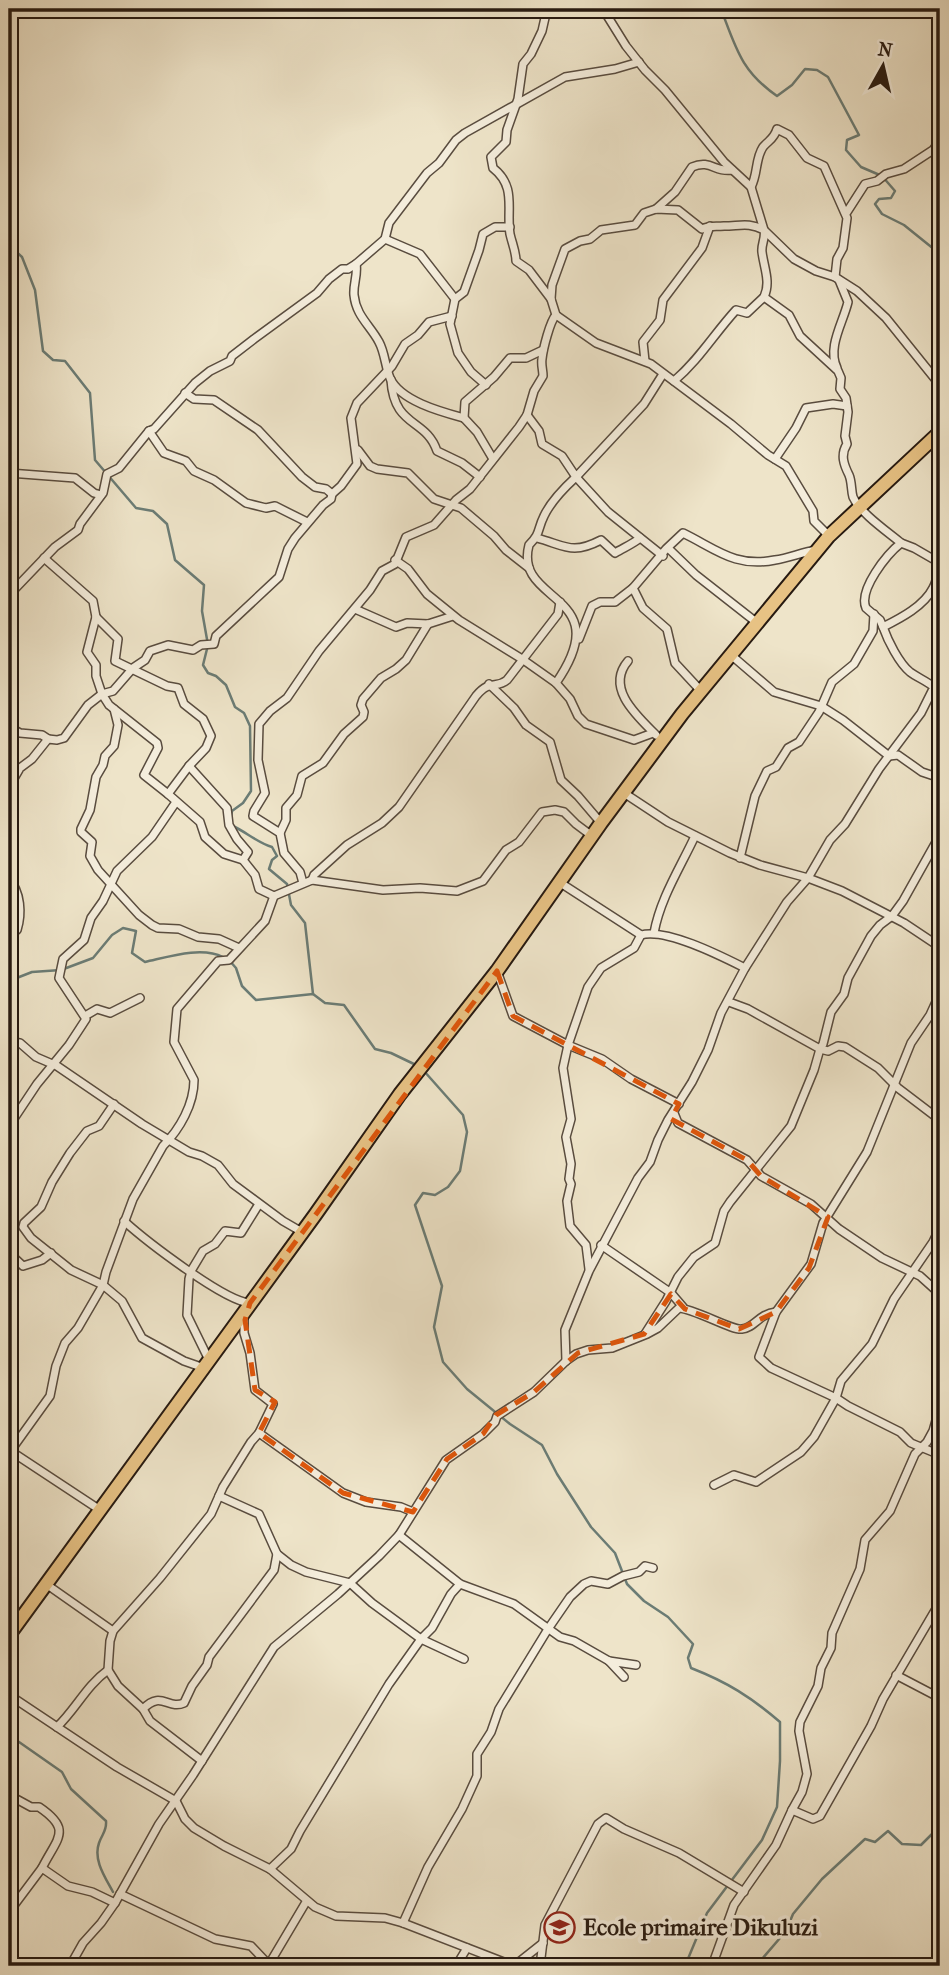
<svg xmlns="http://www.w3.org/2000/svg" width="949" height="1975" viewBox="0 0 949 1975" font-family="'IM FELL French Canon',serif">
  <rect width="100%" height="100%" fill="#eee4c9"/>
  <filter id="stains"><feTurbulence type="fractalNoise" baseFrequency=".00286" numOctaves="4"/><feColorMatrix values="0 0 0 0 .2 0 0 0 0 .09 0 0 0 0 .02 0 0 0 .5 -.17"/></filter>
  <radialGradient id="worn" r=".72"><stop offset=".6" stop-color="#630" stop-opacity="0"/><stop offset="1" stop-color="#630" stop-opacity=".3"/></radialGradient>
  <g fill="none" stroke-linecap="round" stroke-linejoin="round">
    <g stroke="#6b7c75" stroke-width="2.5">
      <path d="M721 9C736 48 741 71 777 96L792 85 805 69 817 70 828 77 859 135 847 140 846 150 861 167 882 176 895 191 891 198 879 199 875 204 882 214 904 225 940 254"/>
      <polyline points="9,245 22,257 35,290 43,351 53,360 65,361 90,393 95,460 136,508 153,511 167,524 175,560 204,585 202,611 208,645 203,665 208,673 216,676 226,685 235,707 244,713 250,726 251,791 243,803 232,811 231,817"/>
      <path d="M233 826C246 832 258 843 272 847L277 856 272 860 269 869 287 884 291 905 305 923 313 994"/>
      <polyline points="229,960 236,968 242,986 256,1000 313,994 325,1003 344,1005 375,1049 391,1053 416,1065"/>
      <path d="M9 981 32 972 61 970 93 958 112 935 123 928 136 931 132 953 145 962C168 957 201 946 223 957"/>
      <path d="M424 1071 463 1115 467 1132 460 1171 448 1187 435 1195 423 1193 415 1205 442 1286 434 1327 443 1362 467 1389 510 1424 542 1445 557 1474 591 1527 615 1553 627 1584 644 1601 668 1617 693 1644 688 1658 691 1668C727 1682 751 1697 780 1722V1761L777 1807 762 1840 707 1913 685 1966"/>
      <path d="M9 1735 62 1772 71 1789 106 1821C107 1831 102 1834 99 1843 93 1860 105 1877 113 1892"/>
      <polyline points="756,1966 786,1931 793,1914 822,1879 865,1839 875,1842 888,1831 902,1844 921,1845 940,1826"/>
    </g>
    <defs>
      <g id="minor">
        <path d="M547 9 542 31 531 54 523 64 518 99 507 130 506 142 491 157 493 168C517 187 506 209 510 234 512 243 516 252 516 261L529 270 551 299"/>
        <polyline points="603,9 626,46 645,70 665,90 724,162 751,187 764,230 794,259 816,271 835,277 857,291 886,318 940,385"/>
        <path d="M751 187C758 174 755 159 763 147 769 140 774 139 777 129L789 135 807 158 824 166 847 218 843 248 837 259 835 277"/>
        <path d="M656 209 675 192 692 167C711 159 715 173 732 170"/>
        <polyline points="847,212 865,184 877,181 886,174 904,169 933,150 940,140"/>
        <polyline points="385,239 420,254 455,299"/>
        <path d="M556 315 551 299 552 285 565 249 580 241 590 239 601 230 635 225 644 213 656 209 678 210 702 229C711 225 715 227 724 226 740 226 749 222 764 230 766 238 761 244 762 252 764 268 771 282 764 297L789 315 800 336 838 371 841 378 840 389 846 398 848 412 845 436 847 444C840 455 844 465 849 475 852 482 851 490 853 497 860 513 888 532 901 543 887 554 858 590 866 608L880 620 883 627"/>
        <polyline points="645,361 643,342 660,320 663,300 702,248 710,226"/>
        <path d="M837 368C827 347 843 323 848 302L839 280"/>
        <path d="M391 380C394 428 426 418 437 451L462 463 480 477"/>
        <path d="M674 381C699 360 714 334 736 310L747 313 764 297"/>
        <polyline points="486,385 471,372 458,353 450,324 455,299 464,292 479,250 483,234 495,227 510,227"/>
        <polyline points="185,393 194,399 214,400 258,430 302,477 315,487 326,489 332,494"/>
        <polyline points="527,415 539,431 542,444 562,456 576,477 644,404 663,374"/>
        <path d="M464 418C442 412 400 401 390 378 385 366 385 353 379 342 370 325 356 316 354 295 353 284 358 275 356 264L385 239 389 223 427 173 439 163 456 140 465 133 565 77 615 69 639 62"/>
        <polyline points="358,450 370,466 377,469 408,473 434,499 461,508 494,536 506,550 529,568"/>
        <polyline points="493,459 477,432 464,418 465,402 494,377 510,358 526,358 543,350"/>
        <polyline points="775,459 796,428 806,408 833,404 847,406"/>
        <polyline points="9,473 75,478 94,493 101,495"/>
        <polyline points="307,522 275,506 266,508 246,503 214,480 194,471 186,461 164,453 149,431 154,429 195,383 210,371 230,361 232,356 254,339 317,293 329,279 342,269 348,269 356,264"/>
        <path d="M537 538C566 546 572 555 601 540L615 553C623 548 633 544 640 538"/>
        <polyline points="901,543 914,548 940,563"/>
        <polyline points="669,549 696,575 756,622"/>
        <polyline points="44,558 93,601 96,617 87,652 96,665 96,676 102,694 109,705 157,743 158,748 144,775 168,794"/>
        <polyline points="395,560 408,569 427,594 459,620 522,659 556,683 570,699 578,716 586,724 634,740 653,733"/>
        <polyline points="9,595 55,547 78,530 80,524 103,493 107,474 119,468 149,431"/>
        <polyline points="355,609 396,627 407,623 428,624 453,616"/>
        <polyline points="96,617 118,639 115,661 167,686 178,688 184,704 203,719 211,736 206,748 189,766 168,794 200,822 205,837 224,854 243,860 255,875 259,889 274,896"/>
        <polyline points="579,639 592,606 600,602 615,602 633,588"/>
        <polyline points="731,655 774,692 821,706 843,720 889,756 898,755 922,772 940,778"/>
        <path d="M628 661C605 688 637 716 656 735"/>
        <path d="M556 683C619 592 513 605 529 545 541 533 537 530 544 516 551 501 564 488 576 477L608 512 663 556"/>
        <polyline points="489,684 514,708 526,725 550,742 561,780 578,796 601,823"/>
        <path d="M935 688C927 681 918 678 910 672 899 663 888 641 883 627 901 618 924 606 933 588 937 581 938 573 940 565"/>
        <path d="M701 691 675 663 667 629 643 608 633 588 666 549 683 533C716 549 735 568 775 560 790 558 802 552 817 550"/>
        <polyline points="114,709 118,725 114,746 105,756 103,765 96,777 90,810 81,829 81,832 92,842 90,856 98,870 139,915 152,925 158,928 179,929 198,937 219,939 239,948"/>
        <polyline points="9,727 20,733 42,735 48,739"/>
        <polyline points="189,766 227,808 229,825 237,839 248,852 243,860"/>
        <polyline points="9,787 20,768 32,759 48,739 57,740 64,738 88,705 102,694 113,691 133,668 145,660 150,651 168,645 193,650 201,645 214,644 216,636 279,577 288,549 295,538 323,505 331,499 332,494 341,486 357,464 351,418 357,403 392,366 405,344 418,335 429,322 452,316"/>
        <polyline points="624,793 668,822 730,853 760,865 808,878 842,891 904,923 940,947"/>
        <polyline points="280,833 286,820 286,808 297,795 302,776 323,763 344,734 363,717 364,712 361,705 363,699 381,678 396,669 406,660 428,624"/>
        <polyline points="740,858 755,796 767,771 776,767 788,748 799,742 819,712 832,682 854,664 873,631 874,614"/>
        <path d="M9 879C21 892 22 914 17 930L9 935"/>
        <path d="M312 880 314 875 347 845 382 823 399 807 476 696C490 679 496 689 507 680L558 614 560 602"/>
        <path d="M559 882 641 935C666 928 721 956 745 968"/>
        <path d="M303 883 300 872 284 853 280 833 253 816 254 811 265 793 258 760 259 724 270 711 287 698 319 651 370 590 382 571 395 564 406 537 434 525 456 500 470 489 519 427 527 415 534 391 543 376C543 370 541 365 542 359 543 349 550 321 556 315L596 343 651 364 731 424 768 455 786 466 813 511 814 521 829 536"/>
        <path d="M654 933C660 899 680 868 695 836"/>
        <polyline points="497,971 513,1016 568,1045 602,1059 631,1079 679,1104"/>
        <polyline points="940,993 930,1015 911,1043 867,1152 823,1223 811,1264 776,1312 759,1357 771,1368 836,1398 848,1406 900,1432 911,1443 940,1455"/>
        <polyline points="729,1002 748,1009 820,1049 828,1051 838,1046 845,1047 878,1068 898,1088 940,1120"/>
        <polyline points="85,1016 97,1009 110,1013 140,998"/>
        <polyline points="9,1046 13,1042 20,1043 36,1057 57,1066 142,1124 189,1152 202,1156 218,1165 233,1184 283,1221 302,1232"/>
        <polyline points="114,1104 99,1126 87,1131 70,1153 52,1182 41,1207 24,1223 23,1227 31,1238 71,1270 103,1285 122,1301 142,1338 184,1361 204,1368"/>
        <polyline points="674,1113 678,1123 747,1160 761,1176 811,1204 839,1229 882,1258 920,1276 940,1294"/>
        <polyline points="9,1126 37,1084 69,1045 86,1019 59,978 63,959 84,940 91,918 103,901 117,871 152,837 176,802"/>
        <path d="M124 1221C145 1240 225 1302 250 1303"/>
        <polyline points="601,1245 671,1293 683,1307"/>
        <polyline points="9,1253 23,1266 42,1260 51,1253"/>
        <polyline points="589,1269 586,1245 570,1226 567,1201 571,1184 569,1179 571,1164 566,1137 571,1119 563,1068 568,1045 588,987 601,968 634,948 641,935"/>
        <polyline points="244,1315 244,1333 250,1353 255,1390 273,1404 259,1433"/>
        <polyline points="645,1334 666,1301 678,1277 694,1257 715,1243 724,1211 730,1202 791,1126 814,1070 820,1049 823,1044 831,1012 844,994 848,978 871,936 880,925 892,916 903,901 940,835"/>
        <polyline points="209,1360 187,1315 189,1279 191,1271 203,1251 215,1244 225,1231 241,1233 259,1204"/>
        <polyline points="566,1361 565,1330 589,1271 638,1178 650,1162 658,1140 668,1120 692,1082 708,1050 721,1013 745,968 787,902 808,878 830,840 845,824 879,769 921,713 932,691 940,685"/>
        <polyline points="9,1450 100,1510"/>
        <path d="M9 1453 50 1396 56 1366 65 1343 78 1328 103 1285 106 1272 133 1199 163 1146C180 1129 194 1104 194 1080L174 1042 177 1009 218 961 229 960 265 921 274 896 312 880 383 890 420 888 457 891 483 881 506 850 519 842 542 812 555 810 564 812 576 824 592 836"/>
        <polyline points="714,1485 734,1475 756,1482 801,1452 814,1437 836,1398 841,1381 872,1344 894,1299 933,1242 940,1227"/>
        <polyline points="219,1496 259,1514 277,1554 291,1565 306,1572 350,1583 372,1603 421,1639 464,1659"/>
        <polyline points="399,1535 460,1584 514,1604 560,1637 574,1641 609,1661 636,1665"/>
        <polyline points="46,1584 113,1631"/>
        <polyline points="609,1661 624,1677"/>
        <polyline points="108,1670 118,1686 143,1709 150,1721 202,1761"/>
        <polyline points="896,1675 940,1698"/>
        <polyline points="9,1695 117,1767 176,1801 185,1819 194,1828 224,1846 270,1869 315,1907 336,1916 385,1918 403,1923 514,1966 543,1943"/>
        <path d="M143 1709C161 1690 168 1710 184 1703L192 1686 207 1665 209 1657 274 1570 277 1554"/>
        <path d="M57 1727C76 1709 86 1686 108 1670L110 1641 113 1631 160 1578 211 1514 223 1487 251 1442 259 1433 343 1493 366 1502 401 1507 413 1512"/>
        <path d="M9 1795 31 1807H39C73 1830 57 1838 42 1868"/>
        <polyline points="792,1810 802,1792 807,1774 799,1731 800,1722 818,1686 821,1668 831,1648 832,1633 860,1569 865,1540 890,1511 915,1454 927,1442 933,1431 940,1406"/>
        <polyline points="270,1869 291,1849 300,1831 389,1684 421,1639 432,1628 451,1594 460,1584"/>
        <polyline points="120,1894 215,1939 251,1946 269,1965"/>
        <polyline points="9,1912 42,1868 68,1886 92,1892 115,1903"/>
        <polyline points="403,1923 428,1867 462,1809 477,1776 477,1754 491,1732 499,1709 548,1629 570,1597 584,1584 591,1581 608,1584 623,1576 639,1572 645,1566 653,1568"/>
        <path d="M70 1966 83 1943 101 1923 115 1903 159 1824 193 1775 274 1647 338 1594 379 1556 399 1535 446 1460 483 1434 495 1422 497 1416 534 1392 566 1361 576 1354 588 1350 612 1348 647 1334 658 1328 679 1308C695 1309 733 1331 742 1329 755 1328 758 1314 776 1312"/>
        <polyline points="268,1966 306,1902"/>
        <polyline points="456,1966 467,1948"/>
        <polyline points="540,1966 545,1925 598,1824 606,1818 624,1829 679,1853 744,1892"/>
        <polyline points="712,1966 734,1905 776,1845 792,1810 813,1819 820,1816 871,1726 883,1699 940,1602"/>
      </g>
      <polyline id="trunk" points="9,1635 315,1215 400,1094 497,971 601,823 682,714 829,536 940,432"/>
    </defs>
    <use href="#minor" stroke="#594c3f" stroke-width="10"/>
    <use href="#trunk" stroke="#271a11" stroke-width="16"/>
    <use href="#minor" stroke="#f4eddc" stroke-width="7"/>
    <use href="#trunk" stroke="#e7c284" stroke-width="12"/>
  </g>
  <path fill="none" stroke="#de560c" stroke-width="5" stroke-dasharray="14 9" stroke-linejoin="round" d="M497 971 513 1016 679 1104 671 1119 747 1160 761 1176 828 1217 809 1268 776 1312 739 1329 685 1309 671 1294 644 1334 578 1353 534 1392 496 1415 483 1434 447 1459 413 1512 343 1493 259 1433 275 1402 255 1390 245 1320 250 1303Z"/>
  <defs>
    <symbol id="school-ring" viewBox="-11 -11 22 22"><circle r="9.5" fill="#f4eddc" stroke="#8f2418" stroke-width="1.5"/><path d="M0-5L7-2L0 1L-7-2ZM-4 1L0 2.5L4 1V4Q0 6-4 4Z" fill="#8f2418"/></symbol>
  </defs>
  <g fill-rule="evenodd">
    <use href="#school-ring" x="542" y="1910" width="35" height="35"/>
  </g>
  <g text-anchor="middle" stroke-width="7" stroke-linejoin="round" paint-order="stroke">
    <g font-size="23" font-weight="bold" fill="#271a11" stroke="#f4eddc" text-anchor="start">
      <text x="583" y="1935">Ecole primaire Dikuluzi</text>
    </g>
  </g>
  <rect width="949" height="1975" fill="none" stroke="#eee4c9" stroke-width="35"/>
  <rect x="10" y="10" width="928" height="1954" fill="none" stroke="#271a11" stroke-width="3.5"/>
  <rect x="18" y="18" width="914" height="1940" fill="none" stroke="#271a11" stroke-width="2"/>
  <g transform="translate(883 66) rotate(8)" stroke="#f4eddc" stroke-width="5" paint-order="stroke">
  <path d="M0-5L12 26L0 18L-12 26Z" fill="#271a11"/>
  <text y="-10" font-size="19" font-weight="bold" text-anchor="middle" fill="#271a11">N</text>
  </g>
  <rect width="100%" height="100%" filter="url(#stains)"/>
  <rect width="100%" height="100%" fill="url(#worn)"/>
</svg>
